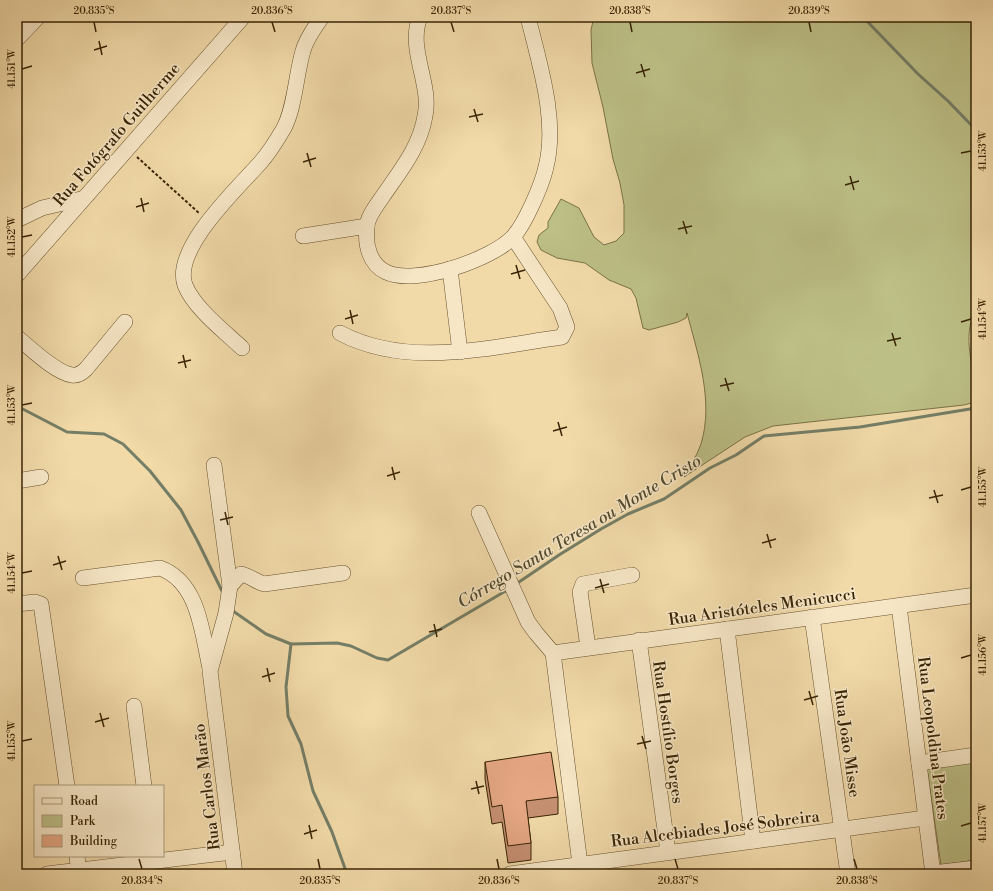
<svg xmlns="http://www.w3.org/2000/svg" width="993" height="891" viewBox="0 0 993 891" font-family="'Libre Bodoni',serif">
  <rect width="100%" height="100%" fill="#f1d9a8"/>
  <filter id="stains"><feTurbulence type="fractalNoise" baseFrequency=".005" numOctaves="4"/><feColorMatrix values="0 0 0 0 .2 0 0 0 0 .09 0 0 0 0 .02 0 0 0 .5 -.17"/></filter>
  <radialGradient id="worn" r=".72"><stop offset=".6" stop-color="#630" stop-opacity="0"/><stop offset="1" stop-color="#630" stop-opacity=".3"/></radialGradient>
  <g fill="#bcbf86" stroke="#7a7246">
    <path d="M594 17H976V320L971 322C964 347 977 375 975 402L964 405 773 426 745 437 684 477C689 467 697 456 701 444 714 401 698 355 687 313L686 318 678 322 649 330 643 328 636 298 631 289 609 280 585 263 557 258 541 250 537 242 539 235 548 228V222L561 199 579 208 594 237 604 245 616 241 624 233V205L620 183 613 159 603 107 592 63 591 30Z"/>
    <polygon points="976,762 976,860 941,865 927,769"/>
  </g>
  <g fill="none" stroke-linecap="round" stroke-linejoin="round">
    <g stroke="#747e66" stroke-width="3">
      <polyline points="863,17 918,74 948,101 976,130"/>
      <polyline points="17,406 67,432 104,434 123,444 150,471 181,510 198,542 222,591"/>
      <polyline points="516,584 559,555 601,529 628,514 664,499 710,468 736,455 764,436 860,427 976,408"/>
      <polyline points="233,611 266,634 291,644 337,643 351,646 377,658 388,660 509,589"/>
      <polyline points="291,644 286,687 288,716 301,744 313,791 332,832 347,874"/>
    </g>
    <defs>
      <g id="minor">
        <path d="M420 17C407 49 432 84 425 116 420 147 400 171 383 196 377 205 367 217 367 227 365 244 369 264 386 272 415 286 491 260 513 237 525 224 542 185 546 167 558 120 539 63 528 17"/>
        <polyline points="17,39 38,17"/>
        <polyline points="17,220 42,208 81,199"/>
        <polyline points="303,236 367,226"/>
        <polyline points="450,269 460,352"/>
        <polyline points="17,275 243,17"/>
        <path d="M340 333C408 369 490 347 562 337L567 327 560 308 513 237"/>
        <path d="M17 337C30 348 56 373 72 375 78 376 82 373 86 369L125 322"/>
        <path d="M242 348C224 331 194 308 185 285 172 249 238 188 260 163 270 152 277 140 284 128 295 107 296 74 303 51 306 39 315 27 322 17"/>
        <polyline points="214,465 230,586 226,613 210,671 235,874"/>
        <polyline points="17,481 41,477"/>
        <polyline points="479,513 528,622 536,633 553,653 580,864"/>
        <path d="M83 578 160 568C199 582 202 633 210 668"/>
        <path d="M230 586 241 574C250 576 255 581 264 584L343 573"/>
        <polyline points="17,604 35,602 41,604 67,786"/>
        <polyline points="899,606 933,874"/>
        <polyline points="812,617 848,874"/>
        <polyline points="727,629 753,841"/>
        <polyline points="639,640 668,852"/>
        <polyline points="588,647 580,592 583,584 632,575"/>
        <polyline points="553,653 976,595"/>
        <polyline points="134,706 144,786"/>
        <polyline points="919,763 976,755"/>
        <polyline points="77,856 79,874"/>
        <polyline points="933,873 976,868"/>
        <polyline points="47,874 232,852"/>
        <polyline points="510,874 925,818"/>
      </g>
    </defs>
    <use href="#minor" stroke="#67522e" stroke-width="16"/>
    <polyline stroke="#392505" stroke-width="2" stroke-dasharray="3 2" stroke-linecap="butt" points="137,157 199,213"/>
    <use href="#minor" stroke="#f6e6c6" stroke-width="15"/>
  </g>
  <polygon fill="#c58f71" stroke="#392505" points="485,762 558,797 558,814 528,818 531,843 531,860 508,863 502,822 492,824 485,779"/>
  <polygon fill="#e5a683" stroke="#392505" points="551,752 558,797 526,801 531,843 508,846 502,805 492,807 485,762"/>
  <path fill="none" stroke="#392505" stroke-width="1.5" d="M94 22 96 32M272 22 275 32M451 22 454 32M630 22 632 32M809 22 811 32M99 41 102 55M94 50 107 46M641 64 645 77M22 69 32 66M636 73 650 69M474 109 478 122M469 117 483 114M307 153 311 167M961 153 971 151M303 162 316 158M850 176 854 190M845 185 859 181M141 198 144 212M136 207 149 203M683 221 687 234M678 229 692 226M22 237 32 235M516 265 520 279M511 274 525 270M350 310 353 324M345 319 358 315M961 322 971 319M892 333 896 346M887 341 901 338M183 355 186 368M178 363 191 360M725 378 729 391M720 386 734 383M22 405 32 403M558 422 562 436M553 431 567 427M392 467 395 480M387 476 400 472M934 490 938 503M961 490 971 487M929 498 943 495M225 512 228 525M220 520 233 517M767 534 771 548M762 543 776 539M58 556 62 570M53 565 66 561M22 573 32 571M600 579 604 593M595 588 609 584M434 624 437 637M429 632 442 629M961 658 971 655M267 668 270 682M262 677 275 673M809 691 813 705M804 700 818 696M100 713 104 727M95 722 109 718M642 736 646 749M22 741 32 739M637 744 651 741M476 781 479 794M471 789 484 786M309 825 312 839M961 826 971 823M304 834 317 830M139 859 142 869M318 859 320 869M497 859 499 869M675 859 678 869M854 859 857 869"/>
  <g text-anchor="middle" stroke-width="3" stroke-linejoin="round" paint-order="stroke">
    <g font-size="16" fill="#392505" stroke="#f6e6c6">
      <text transform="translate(116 134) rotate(-49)" y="6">Rua Fotógrafo Guilherme</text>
      <text transform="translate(762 606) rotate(-8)" y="6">Rua Aristóteles Menicucci</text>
      <text transform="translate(669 732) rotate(82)" y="6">Rua Hostílio Borges</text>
      <text transform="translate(934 738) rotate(83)" y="6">Rua Leopoldina Prates</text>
      <text transform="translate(848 743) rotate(82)" y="6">Rua João Misse</text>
      <text transform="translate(206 787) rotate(-97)" y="6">Rua Carlos Marão</text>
      <text transform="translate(715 828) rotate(-7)" y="6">Rua Alcebiades José Sobreira</text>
    </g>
    <g font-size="17" font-style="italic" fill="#524a2d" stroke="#f6e6c6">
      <text transform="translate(579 531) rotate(-31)" y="6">Córrego Santa Teresa ou Monte Cristo</text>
    </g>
  </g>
  <rect width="993" height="891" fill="none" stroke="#f1d9a8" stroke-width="44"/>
  <rect x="34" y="785" width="130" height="72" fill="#f6e6c6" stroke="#aa9979"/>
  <rect x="42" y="798" width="20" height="6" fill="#f6e6c6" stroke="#aa9979"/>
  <text x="70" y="805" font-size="12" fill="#392505">Road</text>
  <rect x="42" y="815" width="20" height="12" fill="#bcbf86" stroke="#aa9979"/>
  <text x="70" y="825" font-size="12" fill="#392505">Park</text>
  <rect x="42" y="835" width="20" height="12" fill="#e5a683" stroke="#aa9979"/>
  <text x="70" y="845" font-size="12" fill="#392505">Building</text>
  <rect x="22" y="22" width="949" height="847" fill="none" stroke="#392505" stroke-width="1.5"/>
  <g font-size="10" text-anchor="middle" fill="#392505">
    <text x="94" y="14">20.835°S</text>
    <text x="272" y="14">20.836°S</text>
    <text x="451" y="14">20.837°S</text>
    <text x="630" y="14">20.838°S</text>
    <text x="809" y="14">20.839°S</text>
    <text transform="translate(11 69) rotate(-90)" y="4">41.151°W</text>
    <text transform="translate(982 151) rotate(-90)" y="4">41.153°W</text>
    <text transform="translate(11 237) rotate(-90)" y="4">41.152°W</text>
    <text transform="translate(982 319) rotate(-90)" y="4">41.154°W</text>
    <text transform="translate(11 405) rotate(-90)" y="4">41.153°W</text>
    <text transform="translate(982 487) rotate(-90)" y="4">41.155°W</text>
    <text transform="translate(11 573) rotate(-90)" y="4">41.154°W</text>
    <text transform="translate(982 655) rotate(-90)" y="4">41.156°W</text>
    <text transform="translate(11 741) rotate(-90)" y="4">41.155°W</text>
    <text transform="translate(982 823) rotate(-90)" y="4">41.157°W</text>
    <text x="142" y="884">20.834°S</text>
    <text x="320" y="884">20.835°S</text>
    <text x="499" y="884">20.836°S</text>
    <text x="678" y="884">20.837°S</text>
    <text x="857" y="884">20.838°S</text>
  </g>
  <rect width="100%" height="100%" filter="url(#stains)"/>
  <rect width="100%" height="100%" fill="url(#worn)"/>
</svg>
